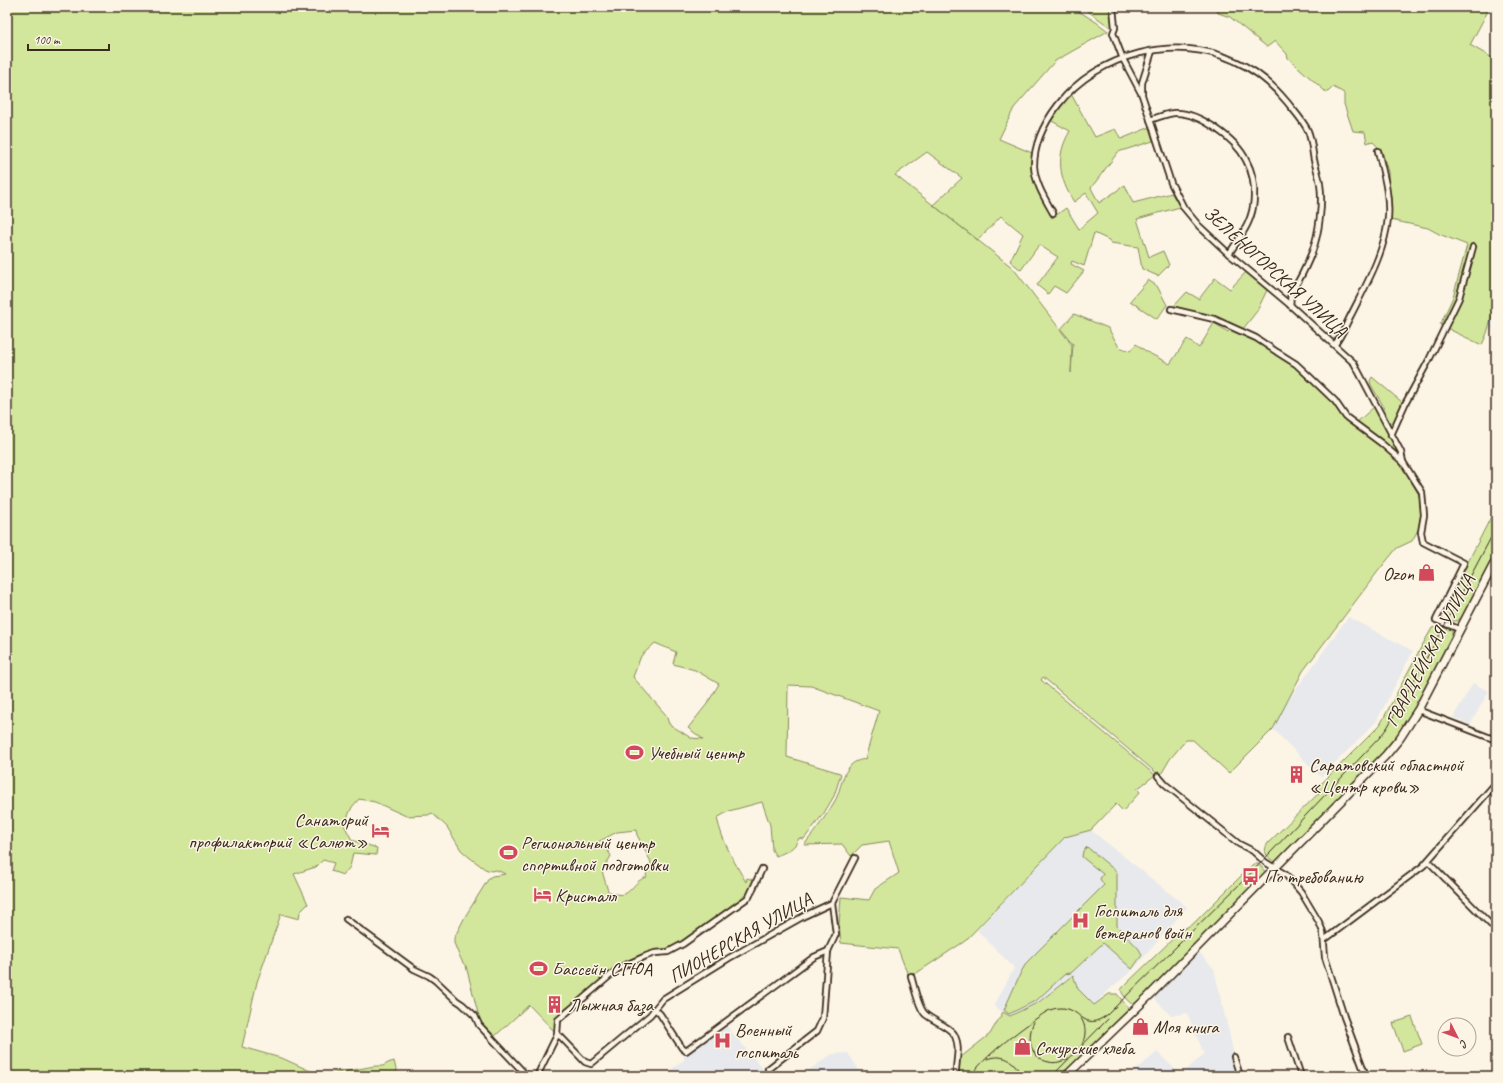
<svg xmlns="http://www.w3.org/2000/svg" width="1503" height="1083" viewBox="0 0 1503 1083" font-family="Caveat,sans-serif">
  <rect width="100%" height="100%" fill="#fcf5e5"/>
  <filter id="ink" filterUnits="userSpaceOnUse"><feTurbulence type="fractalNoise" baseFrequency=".025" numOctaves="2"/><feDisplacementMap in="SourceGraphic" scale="8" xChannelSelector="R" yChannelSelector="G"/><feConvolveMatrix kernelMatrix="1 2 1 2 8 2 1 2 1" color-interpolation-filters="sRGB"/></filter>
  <g filter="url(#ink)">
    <g fill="#e8e9ec">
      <polygon points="1496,302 1496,331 1488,327"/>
      <polygon points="1348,617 1413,651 1376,722 1321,777 1273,729 1282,709"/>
      <polygon points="1473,683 1489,691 1470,725 1453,717"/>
      <polygon points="1091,830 1187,907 1132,971 1112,987 1094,1005 1078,989 1072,975 1039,1002 1009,1016 994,1006 1014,968 977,930 1065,837"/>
      <polygon points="1198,951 1214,969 1233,1050 1242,1076 1184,1076 1184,1072 1204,1054 1187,1013 1171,1016 1153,997"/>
      <polygon points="726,1025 768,1075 662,1076 684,1060 684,1056"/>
      <polygon points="1157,1052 1180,1074 1180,1076 1129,1076"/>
      <polygon points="848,1053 863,1076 800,1076 832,1054"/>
    </g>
    <g fill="#d2e79c" stroke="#86885d" fill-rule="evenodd">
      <path d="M7 7H1072L1096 22 1108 31 1055 61 1014 108 999 139 1032 153C1032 181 1040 195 1052 218L1066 208 1079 229 1098 213 1086 193 1074 202C1059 179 1055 156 1070 131L1050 120 1067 97 1071 94 1095 137 1115 129 1121 139 1148 128 1149 126 1153 141 1118 152 1091 188 1099 203 1125 185 1133 203 1172 193V194L1180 207 1137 219 1149 257 1163 251 1169 265 1158 276 1142 269 1138 247 1111 243 1109 240 1094 233 1084 266 1072 261 1071 264 1084 271 1066 293 1054 286 1048 294 1037 285 1058 257 1039 245 1021 270 1010 261 1023 234 1001 216 978 240 933 205 962 178 927 152 895 175 1013 268 1072 345 1071 373 1073 344 1061 329 1074 314 1108 328 1119 347 1130 351 1136 344 1147 352 1170 364 1187 339 1199 348 1214 323 1228 332 1231 328 1247 334 1291 362 1311 380 1339 409 1343 418 1380 445 1396 458 1401 464 1419 495 1421 512 1419 528 1412 541 1397 548 1379 570 1303 671 1273 729 1229 773 1193 740H1186L1170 759 1160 776 1043 677 1041 680 1155 775 1137 789 1140 792 1123 811 1116 804 1091 830 1065 837 965 941 909 978 898 949 841 943 839 924 841 897 869 900 875 889 899 873 889 841 862 845 851 856 842 844 804 845C816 830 827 815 836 799 841 788 842 774 851 765 855 761 860 760 865 759L879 711 811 686 788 685 787 757 840 773 841 774 834 796 824 813 804 839 799 838C795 849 786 852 776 856L772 850 770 825 762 802 729 811 717 818C722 841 734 862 746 882L747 878 753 880 752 891 715 920 681 943 663 950 645 954 611 971 592 988 560 1013 556 1021 555 1032 529 1005 495 1036 482 1023 479 1017 466 966 463 963 458 953 454 943V938L466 915 489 878 492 876 506 874 496 870 491 871 485 869 469 857 461 850 447 827 432 813 428 815 406 816 375 802 359 799 352 807 344 825 352 840 377 848 376 855 353 853 350 867 343 875 331 871 334 863 323 860 316 867 294 874 308 904 300 912 299 919 281 914 257 982 242 1047 284 1059 319 1075 330 1074 375 1066H383L388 1063 394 1061 397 1073 400 1076H7ZM655 643 676 652 673 664 695 670 719 684 707 704 688 728 703 739 691 738 669 724 666 715 633 677 641 656ZM636 830 637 835 651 862 646 875 647 877C630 881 632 903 608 891L602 871 611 856 605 845H592L617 832Z"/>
      <polygon points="1082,7 1110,7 1113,25 1110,27"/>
      <polygon points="1216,7 1490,7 1470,45 1496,60 1496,302 1487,333 1482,345 1440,325 1453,297 1467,245 1439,234 1428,228 1391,220 1388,172 1382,151 1372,141 1367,143 1365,132 1353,131 1344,104 1344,93 1333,87 1327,93 1288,58 1287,54 1275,41 1267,47 1230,17 1218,13"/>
      <polygon points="1247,271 1267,290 1257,311 1243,329 1214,316 1178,309 1174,306 1187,292 1199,299 1215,278 1230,289"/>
      <polygon points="1148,280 1157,286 1167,305 1157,319 1130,301"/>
      <polygon points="1372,377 1402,402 1394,425 1391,426 1381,402 1371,385 1370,381"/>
      <polygon points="1375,406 1398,451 1397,455 1356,423"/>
      <path d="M1496 507V553L1463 616 1457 621C1447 622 1445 613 1446 605Z"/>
      <path d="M1438 627 1450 629 1452 631V637L1418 705 1400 734 1384 753 1278 861 1275 862C1267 857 1262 852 1268 843L1321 791 1318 787 1380 725 1418 653 1432 628Z"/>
      <polygon points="1087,847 1117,872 1117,926 1139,949 1142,955 1132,969 1103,943 1071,973 1065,974 1037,1000 1009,1014 1004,1010 1021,972 1027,962 1104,885 1100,879 1103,874 1082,857 1083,851"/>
      <path d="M1253 864H1259L1266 873 1136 1005C1130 1005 1123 996 1121 990L1124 986 1182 930 1194 923Z"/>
      <polygon points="1073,975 1078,989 1094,1005 1109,994 1117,994 1130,1010 1129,1013 1066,1071 1061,1076 958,1076 959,1061 961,1057 990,1034 1003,1012 1010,1016 1039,1002"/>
      <polygon points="1412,1017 1422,1044 1403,1051 1393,1023"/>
    </g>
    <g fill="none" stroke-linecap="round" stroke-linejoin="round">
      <defs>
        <g id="street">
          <polyline points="1113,7 1115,28 1113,33 1123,59 1142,95 1171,183 1184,208 1199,226 1229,254 1290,305 1354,363 1401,452 1403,462"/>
          <polyline points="1142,94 1142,83 1152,51"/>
          <path d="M1150 120C1158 117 1166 114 1174 113 1198 111 1236 139 1246 160 1252 171 1255 185 1254 198 1253 222 1241 235 1229 254"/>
          <path d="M1053 213C1045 199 1035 183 1034 166 1034 144 1045 122 1058 105 1097 54 1176 33 1235 61 1256 70 1273 85 1287 102 1294 111 1303 120 1308 131 1312 141 1312 150 1314 160 1316 168 1319 176 1320 184 1323 203 1319 234 1312 252 1308 262 1304 271 1299 280 1297 284 1293 288 1291 293 1290 296 1291 301 1290 305"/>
          <polyline points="1171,309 1214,319 1256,338 1277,352 1296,364 1312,379 1335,401 1346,417 1381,443 1403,462 1422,492 1424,515 1421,532 1423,542 1464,563 1436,620 1459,629"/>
          <path d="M1335 344C1342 336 1346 324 1351 315 1366 285 1385 252 1388 218 1390 195 1383 172 1378 151"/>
          <polyline points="1391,435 1405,404 1429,360 1459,298 1473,247"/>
          <polyline points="1418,710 1496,740"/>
          <polyline points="1158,776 1165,784 1239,844 1253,851 1265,862 1286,875 1301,892 1319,922 1323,932 1325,957 1344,1017 1366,1076"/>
          <polyline points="1428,861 1496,930"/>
          <polyline points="346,919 414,969 429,976 436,981 456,1000 462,1004 475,1016 479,1025 527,1076"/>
          <polyline points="1324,940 1423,866 1496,783"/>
          <path d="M911 976C914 986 918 1007 925 1014 933 1021 951 1027 955 1036 961 1049 955 1062 956 1076"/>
          <polyline points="655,1009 660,1014 682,1048 686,1051 814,957 828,951"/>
          <polyline points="557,1035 561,1037 585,1062 591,1064 650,1015 663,999 729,958 804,916 832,903 855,858"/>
          <polyline points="1288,1037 1301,1076"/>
          <polyline points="1234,1057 1240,1076"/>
          <polyline points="768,1069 817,1031 823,1018 828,951 836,934 832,903"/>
          <polyline points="537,1076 557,1035 558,1020 619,968 646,956 655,953 668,952 683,944 749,897 762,869"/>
        </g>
        <polyline id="secondary" points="1066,1076 1150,995 1386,755 1400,738 1418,710 1496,560"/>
      </defs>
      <use href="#street" stroke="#3b2a1e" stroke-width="8"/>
      <use href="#secondary" stroke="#3b2a1e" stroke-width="10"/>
      <use href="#street" stroke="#fcf5e5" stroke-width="4.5"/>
      <use href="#secondary" stroke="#fcf5e5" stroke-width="7"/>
      <g stroke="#3b2a1e" stroke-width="1">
        <path d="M1080 1017C1087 1026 1086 1035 1082 1045"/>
        <path d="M1034 1022C1026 1037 1030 1059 1049 1062 1056 1064 1062 1061 1068 1059"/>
        <path d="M987 1059C1001 1053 1017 1060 1020 1076"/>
        <path d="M972 1076C978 1060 1030 1022 1046 1012 1051 1009 1056 1008 1061 1008 1082 1008 1083 1033 1107 1015L1252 872 1380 737 1387 728 1439 636 1496 528"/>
        <polyline points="1052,1076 1108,1019"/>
      </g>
    </g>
  </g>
  <defs>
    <symbol id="shop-bare" viewBox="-9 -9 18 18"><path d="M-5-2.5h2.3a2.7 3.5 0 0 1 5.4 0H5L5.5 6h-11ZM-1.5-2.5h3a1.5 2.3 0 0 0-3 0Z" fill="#d1495b" stroke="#fcf5e5" stroke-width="2.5" paint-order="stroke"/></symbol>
    <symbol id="stadium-bare" viewBox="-9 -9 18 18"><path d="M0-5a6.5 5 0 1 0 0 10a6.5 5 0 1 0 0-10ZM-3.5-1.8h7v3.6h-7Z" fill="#d1495b" stroke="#fcf5e5" stroke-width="2.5" paint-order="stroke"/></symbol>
    <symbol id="building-bare" viewBox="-9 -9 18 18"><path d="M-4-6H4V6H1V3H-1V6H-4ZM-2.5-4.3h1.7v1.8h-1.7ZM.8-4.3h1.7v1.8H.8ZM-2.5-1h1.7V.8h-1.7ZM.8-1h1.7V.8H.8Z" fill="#d1495b" stroke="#fcf5e5" stroke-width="2.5" paint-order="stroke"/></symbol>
    <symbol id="hotel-bare" viewBox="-9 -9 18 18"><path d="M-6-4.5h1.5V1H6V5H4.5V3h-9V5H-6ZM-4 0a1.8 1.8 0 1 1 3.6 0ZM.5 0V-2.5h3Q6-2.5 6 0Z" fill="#d1495b" stroke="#fcf5e5" stroke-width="2.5" paint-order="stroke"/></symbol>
    <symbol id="bus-bare" viewBox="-9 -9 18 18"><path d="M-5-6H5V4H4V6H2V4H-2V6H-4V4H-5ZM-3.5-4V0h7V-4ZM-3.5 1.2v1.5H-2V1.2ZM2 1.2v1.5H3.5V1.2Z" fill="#d1495b" stroke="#fcf5e5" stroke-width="2.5" paint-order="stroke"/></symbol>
    <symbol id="hospital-bare" viewBox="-9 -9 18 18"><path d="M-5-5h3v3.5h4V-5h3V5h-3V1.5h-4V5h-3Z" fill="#d1495b" stroke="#fcf5e5" stroke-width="2.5" paint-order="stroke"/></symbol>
  </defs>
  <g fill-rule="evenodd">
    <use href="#shop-bare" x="1414" y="560" width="25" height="25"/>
    <use href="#stadium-bare" x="622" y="740" width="25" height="25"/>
    <use href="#building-bare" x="1284" y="762" width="25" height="25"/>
    <use href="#hotel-bare" x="368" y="818" width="25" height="25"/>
    <use href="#stadium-bare" x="496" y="840" width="25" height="25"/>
    <use href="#bus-bare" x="1238" y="864" width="25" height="25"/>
    <use href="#hotel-bare" x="530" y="882" width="25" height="25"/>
    <use href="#hospital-bare" x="1068" y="908" width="25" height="25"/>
    <use href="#stadium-bare" x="526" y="956" width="25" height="25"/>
    <use href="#building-bare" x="542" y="992" width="25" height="25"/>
    <use href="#shop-bare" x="1128" y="1014" width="25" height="25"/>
    <use href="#hospital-bare" x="710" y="1028" width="25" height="25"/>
    <use href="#shop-bare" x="1010" y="1034" width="25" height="25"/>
  </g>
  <g text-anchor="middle" stroke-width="3" stroke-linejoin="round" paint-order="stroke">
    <g font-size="19" fill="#3b2a1e" stroke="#fcf5e5">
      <text transform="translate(1276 271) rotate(42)" y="7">ЗЕЛЕНОГОРСКАЯ УЛИЦА</text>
      <text transform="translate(1429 650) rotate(-62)" y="7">ГВАРДЕЙСКАЯ УЛИЦА</text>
      <text transform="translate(740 937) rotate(-30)" y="7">ПИОНЕРСКАЯ УЛИЦА</text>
    </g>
    <g font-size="19" fill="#3b2a1e" stroke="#fcf5e5" text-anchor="start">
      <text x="1414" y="580" text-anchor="end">Ozon</text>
      <text x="648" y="759">Учебный центр</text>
      <text x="1309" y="771">Саратовский областной<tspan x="1309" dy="22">«Центр крови»</tspan></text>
      <text x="368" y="826" text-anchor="end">Санаторий<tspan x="368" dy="22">профилакторий «Салют»</tspan></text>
      <text x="521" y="849">Региональный центр<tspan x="521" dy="22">спортивной подготовки</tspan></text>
      <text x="1264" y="883">По требованию</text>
      <text x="555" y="902">Кристалл</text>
      <text x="1094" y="917">Госпиталь для<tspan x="1094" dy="22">ветеранов войн</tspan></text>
      <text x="552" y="975">Бассейн СГЮА</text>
      <text x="568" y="1011">Лыжная база</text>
      <text x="1153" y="1033">Моя книга</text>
      <text x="735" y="1036">Военный<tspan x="735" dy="22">госпиталь</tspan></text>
      <text x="1035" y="1054">Сокурские хлеба</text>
    </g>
  </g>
  <rect width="1503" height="1083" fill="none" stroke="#fcf5e5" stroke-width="24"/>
  <rect x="12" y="12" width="1479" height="1059" fill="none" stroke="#3b2a1e" stroke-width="1.5" filter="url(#ink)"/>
  <g transform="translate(1457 1037) rotate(132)"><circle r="19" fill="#fcf5e5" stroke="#afa495"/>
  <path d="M0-3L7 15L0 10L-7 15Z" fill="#d1495b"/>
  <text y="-6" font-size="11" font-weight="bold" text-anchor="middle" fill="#3b2a1e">С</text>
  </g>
  <path d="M28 44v6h81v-6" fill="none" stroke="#3b2a1e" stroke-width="2"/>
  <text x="34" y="44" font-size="12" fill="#3b2a1e" stroke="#fcf5e5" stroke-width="3" paint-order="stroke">100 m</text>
</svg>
